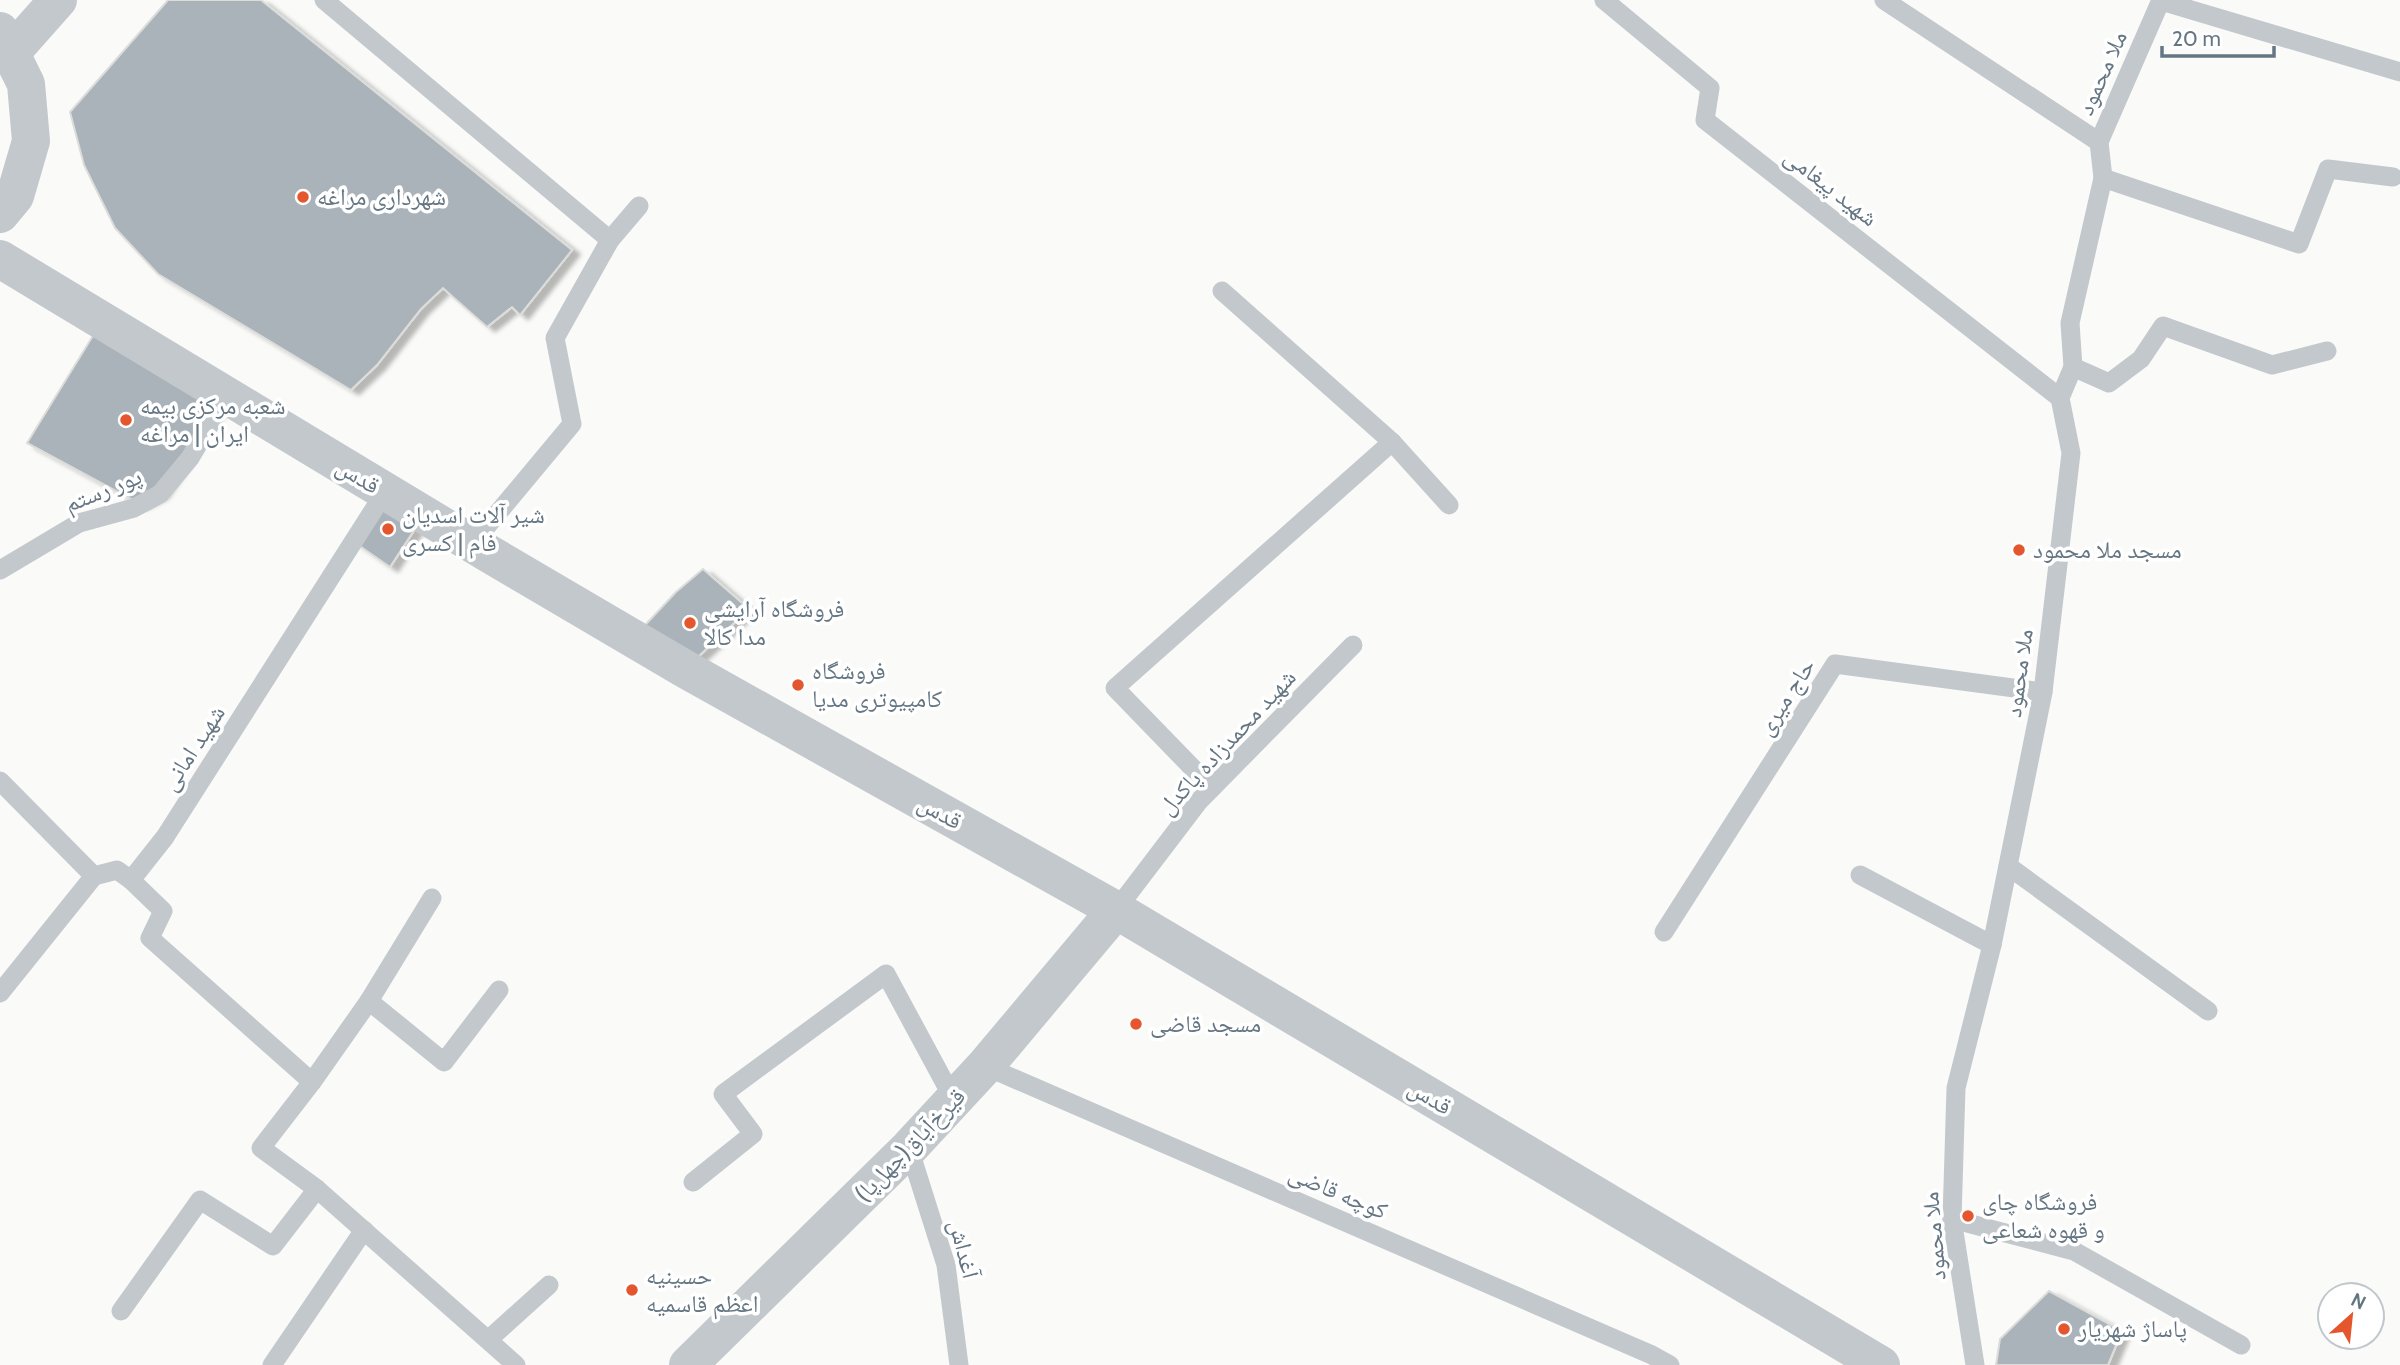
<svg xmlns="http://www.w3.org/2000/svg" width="2400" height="1365" viewBox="0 0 2400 1365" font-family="Cabin,'Noto Naskh Arabic',sans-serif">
  <defs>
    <filter id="shadow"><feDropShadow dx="8" dy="4.5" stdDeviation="2" flood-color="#0004"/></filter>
  </defs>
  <rect width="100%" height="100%" fill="#fafaf8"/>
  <g fill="#aab3b9" stroke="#dcdcda" stroke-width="2" filter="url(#shadow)">
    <polygon points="168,0 261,0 572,250 520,315 512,307 487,327 443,288 421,309 377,365 351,390 158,274 115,228 84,165 70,112"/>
    <polygon points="102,321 226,397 160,494 140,504 27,443"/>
    <polygon points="385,492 424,515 390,567 354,542"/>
    <polygon points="703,569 749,609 685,669 633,638 676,592"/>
    <polygon points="2049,1291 2122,1331 2108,1365 1996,1365 2000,1339"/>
  </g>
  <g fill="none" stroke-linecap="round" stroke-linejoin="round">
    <g stroke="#c3c8cc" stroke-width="19">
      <polyline points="324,0 610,240"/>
      <polyline points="1604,0 1710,88 1705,120 2060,398"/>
      <polyline points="1884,0 2099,142"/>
      <polyline points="2161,1 2400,72"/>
      <polyline points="2103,178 2299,244 2328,169 2393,177"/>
      <polyline points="1222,291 1392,442 1449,505"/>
      <polyline points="2073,367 2109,383 2141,359 2163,326 2272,365 2327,351"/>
      <polyline points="472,544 572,424 555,338 610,240 639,206"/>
      <polyline points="0,570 79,523 134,508 160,494 190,458 226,397"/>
      <polyline points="0,781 94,876 117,870 131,880 165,837 385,492"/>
      <polyline points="1212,788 1115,688 1392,442"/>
      <polyline points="2008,866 2208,1011"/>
      <polyline points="1860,875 1992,945"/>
      <polyline points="131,880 163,911 150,938 312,1082"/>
      <polyline points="432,898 369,1001 312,1082 261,1148 317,1189 516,1365"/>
      <polyline points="1116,910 1199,801 1353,645"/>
      <polyline points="1664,932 1835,664 2043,692"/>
      <polyline points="0,993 94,876"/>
      <polyline points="369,1001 444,1062 499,990"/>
      <polyline points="985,1066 1652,1355 1670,1365"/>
      <polyline points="909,1148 946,1265 959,1365"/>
      <polyline points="693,1182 753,1134 723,1094 886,974 954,1100"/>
      <polyline points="1952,1219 2074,1251 2241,1345"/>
      <polyline points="121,1311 200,1200 273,1246 317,1189"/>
      <polyline points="488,1340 549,1285"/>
      <polyline points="272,1365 364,1230"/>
      <polyline points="1975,1365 1952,1219 1956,1088 1992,945 2043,692 2071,453 2060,398 2073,367 2070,323 2103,178 2099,142 2161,0"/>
    </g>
    <g stroke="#c3c8cc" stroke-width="38">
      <polyline points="0,31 26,84 31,141 15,196 0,214"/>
      <polyline points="11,53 58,0"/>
      <polyline points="0,259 486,552 685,669 1116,910 1881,1365"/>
      <polyline points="688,1365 909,1148 985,1066 1116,910"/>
    </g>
  </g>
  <g fill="#e4572e" stroke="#fff" stroke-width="2.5">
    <circle cx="303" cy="197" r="7"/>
    <circle cx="126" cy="420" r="7"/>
    <circle cx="388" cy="529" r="7"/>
    <circle cx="2019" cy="550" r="7"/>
    <circle cx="690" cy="623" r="7"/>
    <circle cx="798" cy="685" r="7"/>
    <circle cx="1136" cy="1024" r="7"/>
    <circle cx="1968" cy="1216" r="7"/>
    <circle cx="632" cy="1290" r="7"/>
    <circle cx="2064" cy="1329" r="7"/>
  </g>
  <g text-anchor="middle" stroke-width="7" stroke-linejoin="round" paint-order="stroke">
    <g font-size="24" fill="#657683" stroke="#fff">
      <text transform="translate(2102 73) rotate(-66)" y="8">ملا محمود</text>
      <text transform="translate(1831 187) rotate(38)" y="8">شهید پیغامی</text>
      <text transform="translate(358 476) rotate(31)" y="8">قدس</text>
      <text transform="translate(103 490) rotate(-22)" y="8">پور رستم</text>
      <text transform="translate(2019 673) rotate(-82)" y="8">ملا محمود</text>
      <text transform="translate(1786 697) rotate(-57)" y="8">حاج میری</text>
      <text transform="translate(1227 742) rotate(-47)" y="8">شهید محمدزاده پاکدل</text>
      <text transform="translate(193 748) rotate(-57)" y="8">شهید امانی</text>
      <text transform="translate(940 812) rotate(29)" y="8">قدس</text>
      <text transform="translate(1430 1097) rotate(31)" y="8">قدس</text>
      <text transform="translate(910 1145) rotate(-46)" y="8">قیرخ‌آیاق(چهل‌پا)</text>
      <text transform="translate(1338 1192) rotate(23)" y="8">کوچه قاضی</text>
      <text transform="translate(1934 1236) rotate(-95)" y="8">ملا محمود</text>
      <text transform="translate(964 1249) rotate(76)" y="8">آغداش</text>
    </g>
    <g font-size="24" fill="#657683" stroke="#fff" text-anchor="start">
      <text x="317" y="205">شهرداری مراغه</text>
      <text x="140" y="414">شعبه مرکزی بیمه<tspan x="140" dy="28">ایران | مراغه</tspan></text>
      <text x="402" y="523">شیر آلات اسدیان<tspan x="402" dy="28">فام | کسری</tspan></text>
      <text x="2033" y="558">مسجد ملا محمود</text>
      <text x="704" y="617">فروشگاه آرایشی<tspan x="704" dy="28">مدا کالا</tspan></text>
      <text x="812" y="679">فروشگاه<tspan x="812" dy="28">کامپیوتری مدیا</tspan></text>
      <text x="1150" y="1032">مسجد قاضی</text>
      <text x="1982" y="1210">فروشگاه چای<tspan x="1982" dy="28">و قهوه شعاعی</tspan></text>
      <text x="646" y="1284">حسینیه<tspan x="646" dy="28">اعظم قاسمیه</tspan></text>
      <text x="2078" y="1337">پاساژ شهریار</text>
    </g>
  </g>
  <g transform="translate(2351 1316) rotate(27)"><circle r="33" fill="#ffffff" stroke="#c1c8cd" stroke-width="2"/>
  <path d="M0-5L12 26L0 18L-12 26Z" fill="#e4572e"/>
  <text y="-10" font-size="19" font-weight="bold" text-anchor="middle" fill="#657683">N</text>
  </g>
  <path d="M2162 46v10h112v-10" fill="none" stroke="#657683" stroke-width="3.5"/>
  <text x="2172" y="46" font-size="21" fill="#657683" stroke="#ffffff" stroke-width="5" paint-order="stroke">20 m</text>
</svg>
